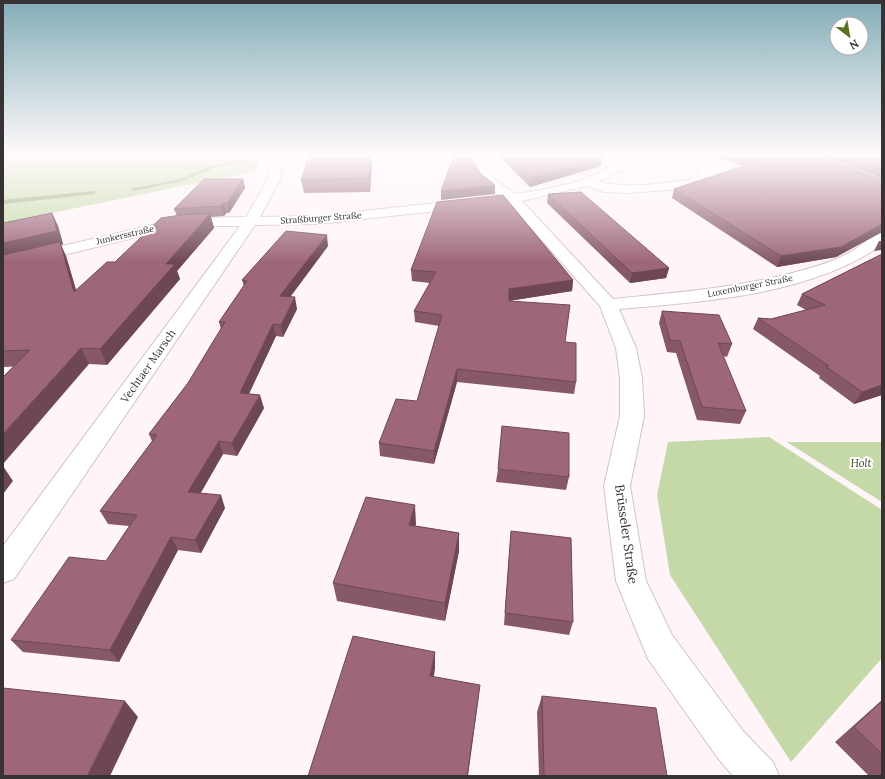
<svg xmlns="http://www.w3.org/2000/svg" width="885" height="779" viewBox="0 0 885 779" font-family="Lora,serif">
  <rect width="100%" height="100%" fill="#fff4f7"/>
  <g fill="#c4d9a7">
    <polygon points="3,154 261,154 256,171 3,223"/>
    <polygon points="769,437 882,510 882,658 791,762 670,575 657,495 668,442"/>
    <polygon points="787,442 882,442 882,502"/>
  </g>
  <g fill="none" stroke-linecap="round" stroke-linejoin="round">
    <g fill="#8ea370" fill-rule="evenodd">
      <polygon points="243,159 245,159 245,161 214,168 183,181 133,191 130,189 180,179 210,166"/>
      <polygon points="93,191 95,192 95,194 3,204 3,200"/>
    </g>
    <defs>
      <g id="minor">
        <polygon points="271,154 283,154 280,179 260,217 317,216 464,200 469,201 471,204 469,207 464,208 317,224 255,225 14,579 3,583 3,546 240,226 192,226 165,230 3,270 3,260 165,222 192,218 246,217 268,179"/>
        <path d="M471 154H483L479 159 490 176 515 194C551 189 600 181 625 154H637L623 170 599 181C619 189 668 184 691 179L699 169 694 164 672 154C686 154 701 155 711 168L699 185 680 189 627 193 604 192 587 186 522 201 613 299C681 292 750 287 817 266 828 263 840 257 851 252 861 246 870 236 882 233V245C807 296 707 301 619 309L636 348 642 378 644 416 630 486 646 581 672 635 743 731 773 762 779 776H733L717 757 648 659 616 581 604 486 620 416V378L616 348 600 306 509 203H495L493 200 495 197 501 196 481 181 467 159Z"/>
      </g>
    </defs>
    <use href="#minor" stroke="#d1c3c8" stroke-width="2"/>
    <use href="#minor" fill="#fff" fill-rule="evenodd"/>
  </g>
  <g fill="#875869">
    <polygon points="310,154 371,154 372,161 370,192 304,193 301,180"/>
    <polygon points="497,154 594,154 602,157 601,166 530,187"/>
    <polygon points="706,154 882,154 882,179 848,165 824,158 813,156 882,180 882,232 836,257 777,267 672,198 674,189 744,166"/>
    <polygon points="243,179 245,188 229,213 226,213 224,216 211,217 214,228 177,271 180,279 107,365 89,364 3,367 3,223 52,213 58,226 63,244 61,245 66,256 76,290 115,262 177,216 174,209"/>
    <polygon points="548,194 669,268 666,278 630,283 547,203"/>
    <polygon points="328,246 290,297 297,309 283,337 276,336 249,394 264,408 237,456 223,454 200,493 225,508 201,553 178,550 119,662 23,652 11,640 106,561 129,526 108,524 100,511 152,441 149,434 188,383 221,329 219,322 244,286 242,280"/>
    <polygon points="882,254 882,395 854,404 819,378 820,376 753,329 758,318 771,319 806,310 797,305 802,294"/>
    <polygon points="411,270 573,280 572,291 509,301 565,342 576,382 574,394 457,382 434,464 380,456 379,443 417,401 439,326 415,322 414,311 430,283 412,281"/>
    <polygon points="662,311 732,344 727,357 723,356 746,411 740,424 697,420 676,353 667,352 659,323"/>
    <polygon points="498,469 569,477 566,490 496,482"/>
    <polygon points="416,524 415,526 459,533 459,551 445,621 337,601 333,583"/>
    <polygon points="511,531 573,622 569,635 504,625 510,544"/>
    <polygon points="542,696 667,776 539,776 537,712"/>
    <polygon points="882,700 882,776 869,776 835,742"/>
  </g>
  <g fill="#6e4755">
    <polygon points="371,154 372,161 370,192 369,178"/>
    <polygon points="602,157 601,166 530,187 531,178"/>
    <polygon points="243,179 245,188 229,213 227,203"/>
    <polygon points="495,185 495,194 441,200 441,191"/>
    <polygon points="224,203 226,213 224,216 221,206"/>
    <polygon points="52,213 58,226 63,244 61,245 66,256 81,307 3,258 3,243"/>
    <polygon points="210,214 214,228 177,271 180,279 107,365 100,349 166,264"/>
    <polygon points="882,224 882,232 836,257 777,267 781,256"/>
    <polygon points="327,235 328,246 282,308 280,296"/>
    <polygon points="879,241 882,241 882,250 874,251"/>
    <polygon points="669,268 666,278 630,283 632,273"/>
    <polygon points="573,280 572,291 508,301 509,289"/>
    <polygon points="295,297 297,309 283,337 281,325"/>
    <polygon points="273,324 276,336 243,406 240,393"/>
    <polygon points="81,348 89,364 3,464 3,434"/>
    <polygon points="457,369 457,382 434,464 434,451"/>
    <polygon points="882,385 882,395 854,404 862,392"/>
    <polygon points="260,395 264,408 237,456 232,443"/>
    <polygon points="219,441 223,454 194,505 188,492"/>
    <polygon points="3,466 13,481 3,494"/>
    <polygon points="221,495 225,508 201,553 195,540"/>
    <polygon points="415,505 416,524 410,543 409,525"/>
    <polygon points="459,533 459,551 445,621 445,603"/>
    <polygon points="171,537 178,550 119,662 110,650"/>
    <polygon points="435,652 435,669 431,692 430,676"/>
    <polygon points="480,685 478,702 468,776 467,776"/>
    <polygon points="125,701 138,717 110,776 87,776"/>
  </g>
  <g fill="#9d667a" stroke="#6e4755">
    <polygon points="310,154 371,154 369,178 301,180"/>
    <polygon points="455,154 468,154 480,173 495,185 441,191"/>
    <polygon points="506,154 594,154 602,157 531,178"/>
    <polygon points="736,154 808,154 846,166 882,180 882,224 841,247 781,256 674,189 759,161"/>
    <polygon points="843,154 882,154 882,169 852,157"/>
    <polygon points="204,179 243,179 227,203 224,203 221,206 174,209"/>
    <polygon points="581,192 669,268 632,273 548,194"/>
    <polygon points="503,195 573,280 509,289 509,301 570,305 565,342 576,343 576,382 457,369 434,451 379,443 396,399 417,401 442,315 414,311 436,272 411,270 437,202"/>
    <polygon points="52,213 57,231 3,243 3,223"/>
    <polygon points="188,214 210,214 166,264 175,264 100,349 81,348 3,434 3,377 30,350 3,351 3,255 60,242 74,292 107,262 115,262 161,218"/>
    <polygon points="286,231 327,235 280,296 295,297 281,325 273,324 240,393 260,395 232,443 219,441 188,492 221,495 195,540 171,537 110,650 11,640 69,557 106,561 137,515 100,511 157,435 149,434 188,383 225,322 219,322 247,281 242,280"/>
    <polygon points="882,254 882,385 862,392 825,366 829,366 758,318 771,319 825,305 802,294"/>
    <polygon points="662,311 719,315 732,344 718,343 746,411 702,407 680,341 670,340"/>
    <polygon points="502,426 569,433 569,477 498,469"/>
    <polygon points="366,497 415,505 409,525 459,533 445,603 333,583"/>
    <polygon points="511,531 571,538 573,622 505,613"/>
    <polygon points="353,636 435,652 430,676 480,685 467,776 308,776"/>
    <polygon points="3,688 125,701 87,776 3,776"/>
    <polygon points="542,696 656,708 667,776 544,776"/>
    <polygon points="882,701 882,754 854,727"/>
  </g>
  <linearGradient id="sky" x2="0" y2="1"><stop stop-color="#84adb8"/><stop offset="0.59" stop-color="#fffafb"/><stop offset="1" stop-color="#fffafb" stop-opacity="0"/></linearGradient>
  <rect width="885" height="263" fill="url(#sky)"/>
  <g text-anchor="middle" stroke-width="4" stroke-linejoin="round" paint-order="stroke">
    <g font-size="9" fill="#383234" stroke="#fff">
      <text transform="translate(321 218) rotate(-4)" y="3">Straßburger Straße</text>
      <text transform="translate(125 235) rotate(-13)" y="3">Junkersstraße</text>
      <text transform="translate(750 286) rotate(-11)" y="3">Luxemburger Straße</text>
    </g>
    <g font-size="11" fill="#383234" stroke="#fff">
      <text transform="translate(148 366) rotate(-55)" y="4">Vechtaer Marsch</text>
    </g>
    <g font-size="11" font-style="italic" fill="#33460c" stroke="#fff">
      <text x="861" y="467">Holt</text>
    </g>
    <g font-size="13" fill="#383234" stroke="#fff">
      <text transform="translate(627 534) rotate(82)" y="5">Brüsseler Straße</text>
    </g>
  </g>
  <rect width="885" height="779" fill="none" stroke="#383234" stroke-width="8"/>
  <g transform="translate(849 36) rotate(149)"><circle r="19" fill="#ffffff" stroke="#afadae"/>
  <path d="M0-3L7 15L0 10L-7 15Z" fill="#577125"/>
  <text y="-6" font-size="11" font-weight="bold" text-anchor="middle" fill="#383234">N</text>
  </g>
</svg>
